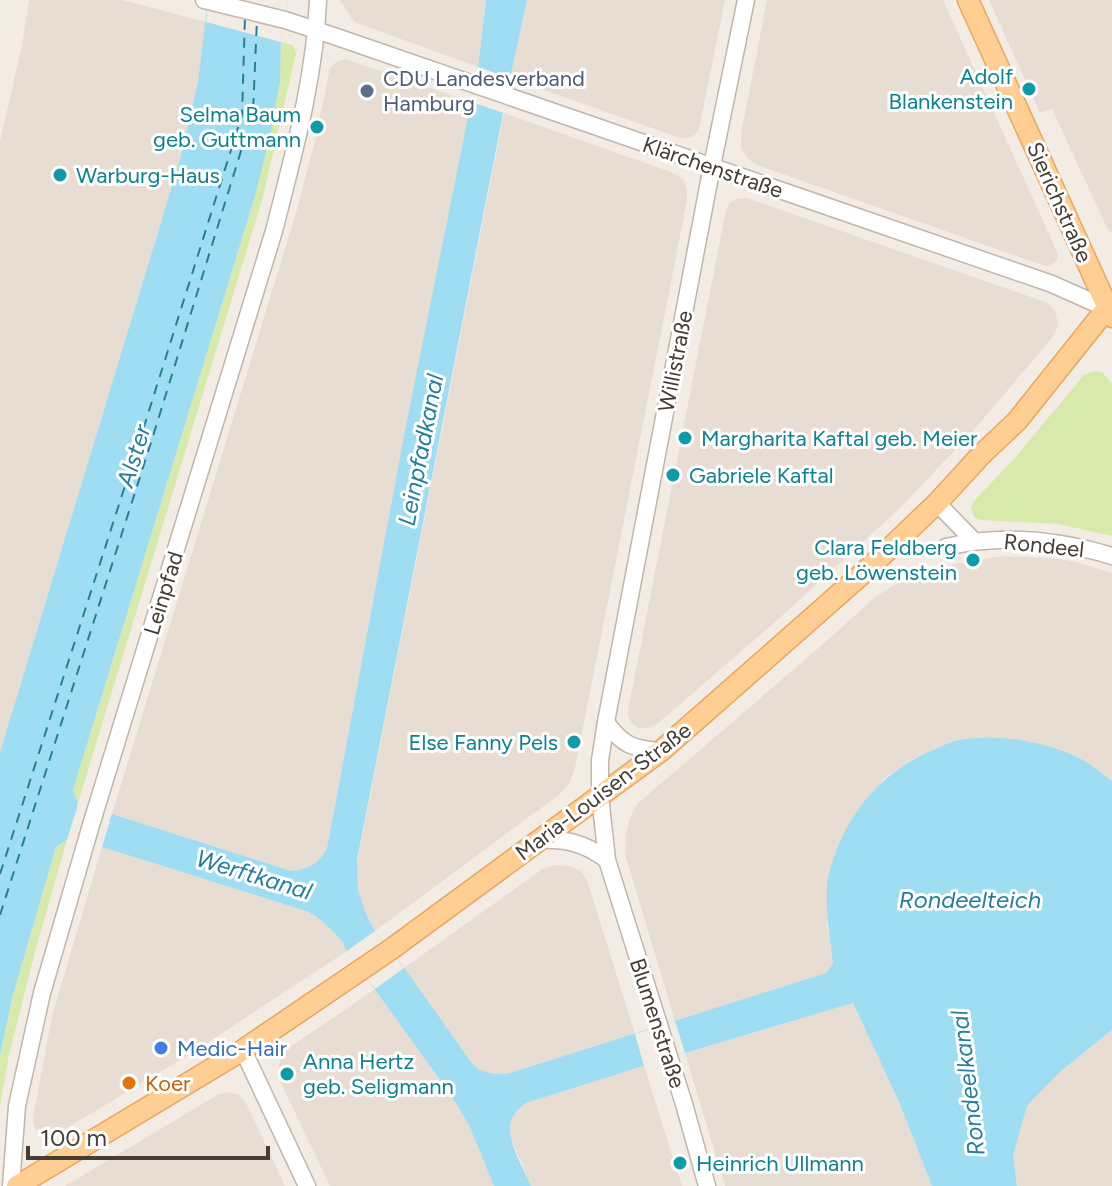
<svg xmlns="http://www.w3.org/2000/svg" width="1112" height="1186" viewBox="0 0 1112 1186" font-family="Figtree,sans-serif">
  <rect width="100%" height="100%" fill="#f3ece5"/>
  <g fill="#e7ddd3">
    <polygon points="29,0 122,0 206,22 198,81 179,163 0,752 0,141 22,46"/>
    <polygon points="340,0 486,0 478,67 354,22"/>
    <polygon points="527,0 725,0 699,129 695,135 688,138 680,138 510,78"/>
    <polygon points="767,0 943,0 1058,254 1057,260 1049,266 1042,265 757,165 747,158 741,148 741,134"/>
    <polygon points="989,0 1112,0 1112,233 1108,230 1052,109 1040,113"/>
    <polygon points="345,59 471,102 406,425 327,848 322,858 308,869 291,871 112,814 299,203 314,144 330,68 336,62"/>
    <polygon points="504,113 671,172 683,179 687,190 687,201 575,768 570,782 560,794 375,931 365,914 358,890 357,863"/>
    <polygon points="747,198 1048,303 1056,313 1058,327 1052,338 972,432 899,509 774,623 657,724 648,728 639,728 631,723 628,715 629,705 726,210 730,202 737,199"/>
    <polygon points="1003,556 1051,558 1076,562 1112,573 1112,781 1079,757 955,740 914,758 883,779 827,923 833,965 826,973 675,1021 625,854 626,834 630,818 638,803 821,646 874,598 892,586 922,573 954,564"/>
    <polygon points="102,847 309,912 334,931 344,944 343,946 347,951 200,1048 57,1134 47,1135 39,1132 34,1126 33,1118 52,1016"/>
    <polygon points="557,865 570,866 580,871 587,880 635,1034 510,1073 496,1075 484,1073 474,1066 404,968 544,868"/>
    <polygon points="375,989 451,1095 469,1125 494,1186 330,1186 281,1083 279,1073 279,1063 283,1055 289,1048"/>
    <polygon points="853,1003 899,1102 932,1186 725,1186 685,1053"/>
    <polygon points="1112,1030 1112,1186 1017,1186 1013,1155 1027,1106 1061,1071"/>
    <polygon points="644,1066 682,1186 531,1186 510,1136 509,1126 512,1116 518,1108 526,1103"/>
    <polygon points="229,1092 239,1095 246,1103 285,1186 65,1186 219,1094"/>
  </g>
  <g fill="#d8e9ac">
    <path d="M281 42 293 45 296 53 263 197 78 803 73 790 255 196C267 145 281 94 281 42Z"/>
    <polygon points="1095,371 1103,373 1112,384 1112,536 1058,524 981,520 974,517 971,507 974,501 1014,459 1084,375"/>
    <polygon points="67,840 35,952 9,1055 0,1106 0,1055 13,995 56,847"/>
  </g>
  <path fill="#9fdef2" d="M208 0H288L281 42 280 81 271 132 255 196 73 790 78 803 76 811 109 821 112 814 291 871C309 869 319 864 327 848L406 425 478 67 486 0H527L510 78 357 860 358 890 366 914 375 931 403 966 474 1066C486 1074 495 1075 510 1073L826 973 833 964C830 939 823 898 829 874 843 819 878 774 930 751 939 748 948 742 958 740 998 734 1040 740 1077 757 1089 762 1101 773 1112 781V1030L1061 1071 1027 1106 1013 1155 1017 1186H932L899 1102 853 1003 685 1053 526 1103C493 1123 520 1159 531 1186H494L469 1125 451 1095 347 951 343 945 344 944C334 931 323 921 309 912L102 847 104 840 70 830 67 840 56 847 13 995 0 1055V752L179 163 198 81Z"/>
  <g fill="#f3ece5">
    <polygon points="208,0 288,0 281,42 206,22"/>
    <polygon points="478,67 510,78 504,113 471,102"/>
    <polygon points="76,811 110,821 104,840 70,830"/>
    <polygon points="375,931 404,968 375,989 347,951"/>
    <polygon points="675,1021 685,1053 644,1066 635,1034"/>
  </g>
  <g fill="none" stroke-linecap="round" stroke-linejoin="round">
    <g stroke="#267e9c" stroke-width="2" stroke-dasharray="10 8" stroke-linecap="butt">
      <polyline points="0,874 142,433 242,115 245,17"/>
      <polyline points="0,915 154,433 253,112 257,19"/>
    </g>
    <defs>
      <g id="minor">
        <polyline points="204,0 285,20 331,35 1052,284 1108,309"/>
        <polyline points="937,503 974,541"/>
        <path d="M946 547C1001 534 1059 540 1112 556"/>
        <path d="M606 722C622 745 633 749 661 751"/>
        <path d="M540 840C566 839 585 843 607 860"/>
        <polyline points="243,1050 307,1186"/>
        <path d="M11 1186 17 1106 42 993 91 825 274 231C293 156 315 79 318 0"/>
        <polyline points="707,1186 684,1104 607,860 600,796 600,760 606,722 712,166 746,0"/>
      </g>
      <g id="major">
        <polyline points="968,0 1112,317"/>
        <polyline points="17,1186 243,1050 390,950 661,751 870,567 937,503 981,455 1017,421 1112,302"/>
      </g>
    </defs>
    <use href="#minor" stroke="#c2b5aa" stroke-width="19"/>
    <use href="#major" stroke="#e7a75f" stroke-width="23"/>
    <use href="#minor" stroke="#fff" stroke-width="16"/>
    <use href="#major" stroke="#ffce92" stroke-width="20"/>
  </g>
  <g fill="#0f9aa8" stroke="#fff" stroke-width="3">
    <circle cx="1029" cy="89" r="8"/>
    <circle cx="317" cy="127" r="8"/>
    <circle cx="60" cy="175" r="8"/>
    <circle cx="685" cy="438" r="8"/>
    <circle cx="673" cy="475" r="8"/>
    <circle cx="973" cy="560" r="8"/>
    <circle cx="574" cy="742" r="8"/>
    <circle cx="287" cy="1074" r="8"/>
    <circle cx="680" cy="1163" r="8"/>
  </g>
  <circle fill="#5c6f8a" stroke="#fff" stroke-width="3" cx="367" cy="91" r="8"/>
  <circle fill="#3f7fe0" stroke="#fff" stroke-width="3" cx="161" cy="1048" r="8"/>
  <circle fill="#e8710a" stroke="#fff" stroke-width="3" cx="129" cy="1083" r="8"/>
  <g text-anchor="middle" stroke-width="6" stroke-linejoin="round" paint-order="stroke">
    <g font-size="22" fill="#0d838f" stroke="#fff" text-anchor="start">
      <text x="1013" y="84" text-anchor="end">Adolf<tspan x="1013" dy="25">Blankenstein</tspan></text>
      <text x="301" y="122" text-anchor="end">Selma Baum<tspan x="301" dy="25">geb. Guttmann</tspan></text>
      <text x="76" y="183">Warburg-Haus</text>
      <text x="701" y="446">Margharita Kaftal geb. Meier</text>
      <text x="689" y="483">Gabriele Kaftal</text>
      <text x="957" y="555" text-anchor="end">Clara Feldberg<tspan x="957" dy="25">geb. Löwenstein</tspan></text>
      <text x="558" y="750" text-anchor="end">Else Fanny Pels</text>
      <text x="303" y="1069">Anna Hertz<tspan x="303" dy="25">geb. Seligmann</tspan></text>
      <text x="696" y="1171">Heinrich Ullmann</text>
    </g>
    <g font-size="22" fill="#4e5e75" stroke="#fff" text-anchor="start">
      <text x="383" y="86">CDU Landesverband<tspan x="383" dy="25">Hamburg</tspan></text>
    </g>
    <g font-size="22" fill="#453c34" stroke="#fff">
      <text transform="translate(713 167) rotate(19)" y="8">Klärchenstraße</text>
      <text transform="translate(1060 202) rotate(66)" y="8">Sierichstraße</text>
      <text transform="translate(675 361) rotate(-79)" y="8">Willistraße</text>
      <text transform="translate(1044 545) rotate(6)" y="8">Rondeel</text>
      <text transform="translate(163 593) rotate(-73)" y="8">Leinpfad</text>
      <text transform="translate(603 791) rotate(-37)" y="8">Maria-Louisen-Straße</text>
      <text transform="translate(658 1023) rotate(72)" y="8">Blumenstraße</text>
    </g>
    <g font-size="22" fill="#366cbe" stroke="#fff" text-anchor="start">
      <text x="177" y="1056">Medic-Hair</text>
    </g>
    <g font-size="22" fill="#c56008" stroke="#fff" text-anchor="start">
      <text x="145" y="1091">Koer</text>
    </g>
    <g font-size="24" font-style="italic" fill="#267e9c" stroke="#fff">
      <text transform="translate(421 450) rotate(-79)" y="8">Leinpfadkanal</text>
      <text transform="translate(134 456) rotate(-73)" y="8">Alster</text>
      <text transform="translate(254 875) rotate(17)" y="8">Werftkanal</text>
      <text x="970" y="908">Rondeelteich</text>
      <text transform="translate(968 1083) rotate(-97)" y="8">Rondeelkanal</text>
    </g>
  </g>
  <path d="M28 1146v12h240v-12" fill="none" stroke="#453c34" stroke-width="4"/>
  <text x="40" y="1146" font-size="24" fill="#453c34" stroke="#ffffff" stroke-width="6" paint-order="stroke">100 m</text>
</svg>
